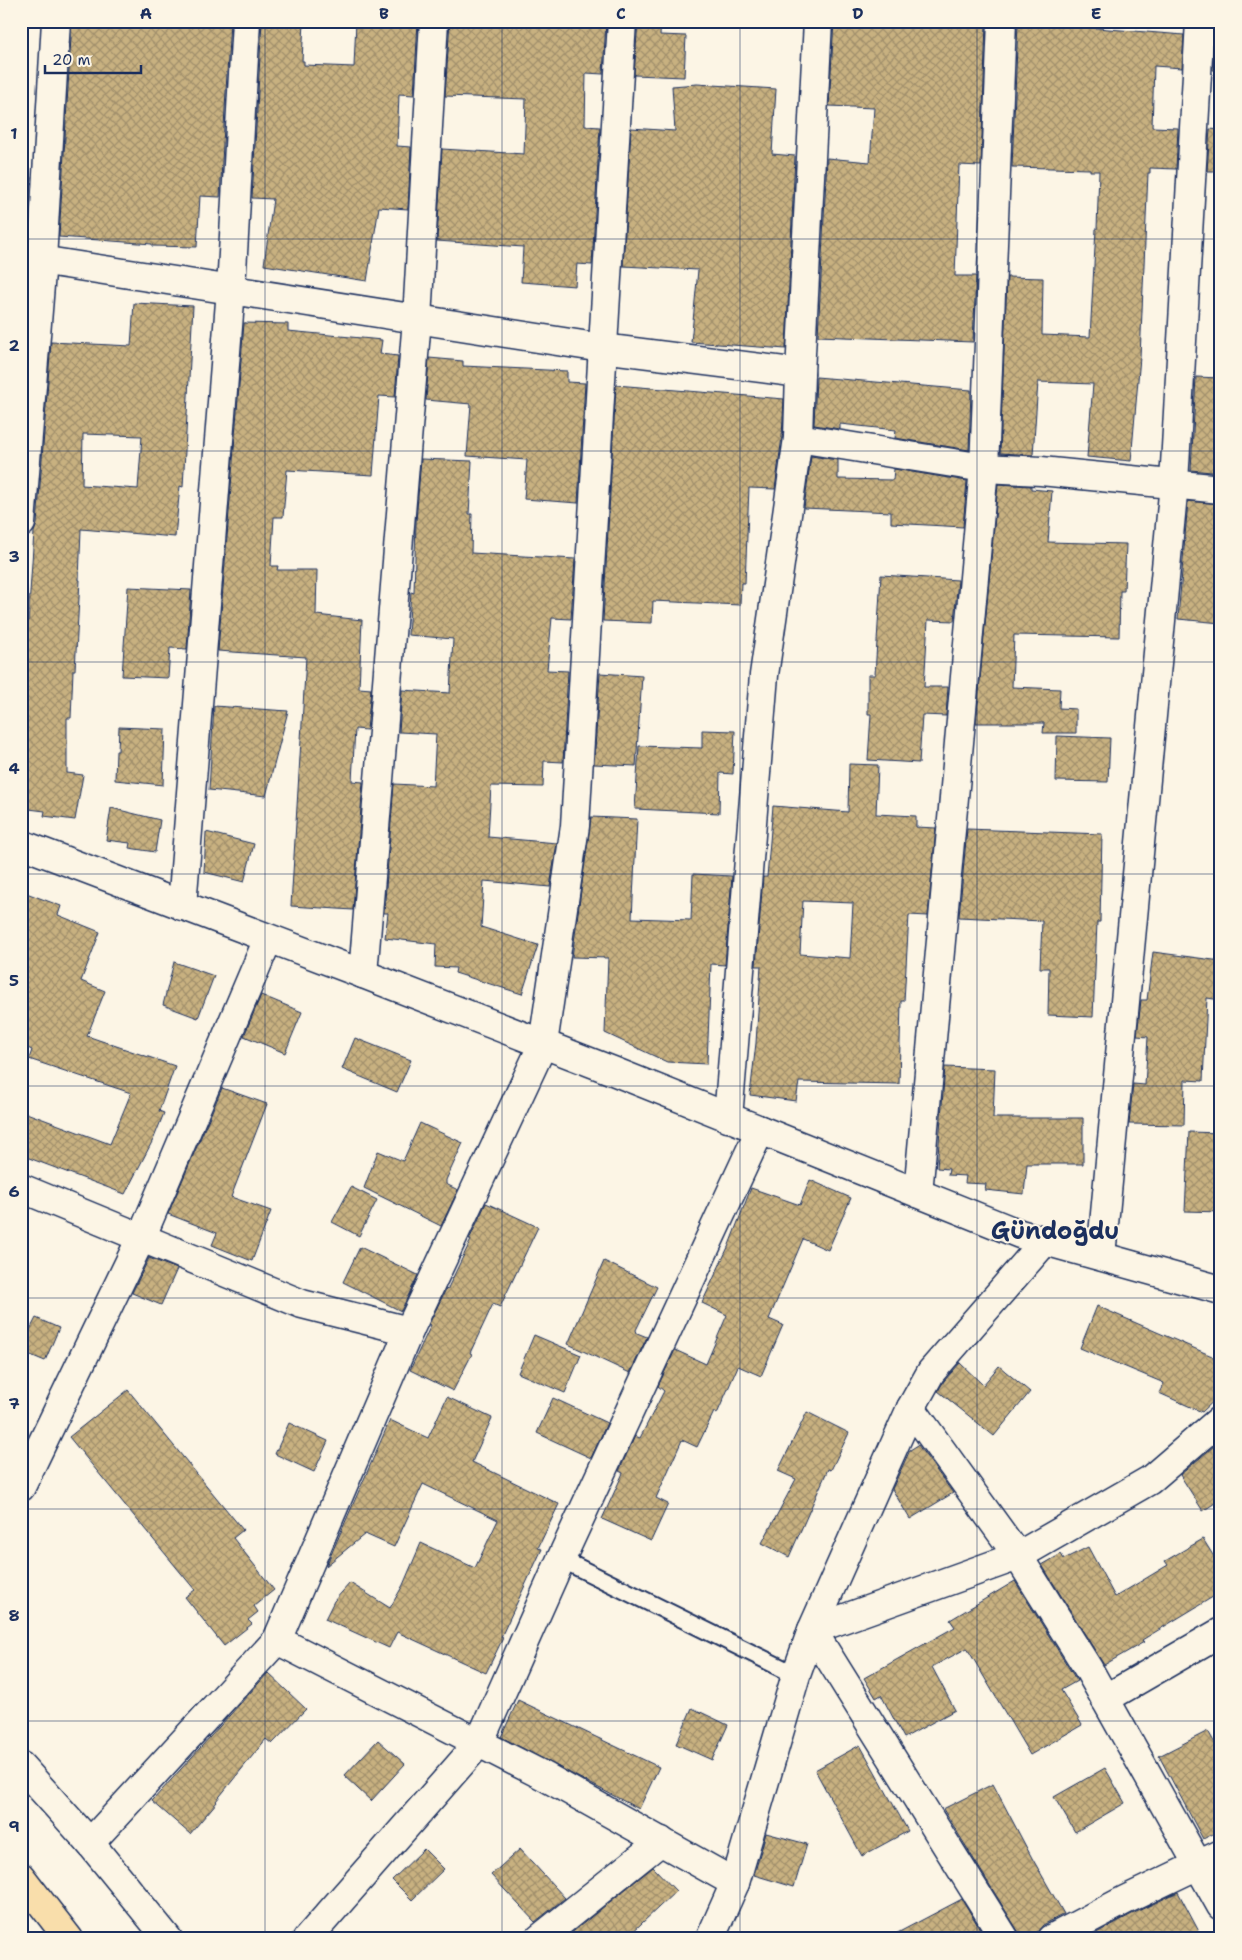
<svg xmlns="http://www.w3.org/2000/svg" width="1242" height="1960" viewBox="0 0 1242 1960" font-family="'Shantell Sans',sans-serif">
  <defs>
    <pattern id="building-cross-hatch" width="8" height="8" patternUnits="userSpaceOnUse" patternTransform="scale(1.25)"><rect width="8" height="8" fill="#c8b180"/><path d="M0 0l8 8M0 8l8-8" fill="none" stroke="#a2906c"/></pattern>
  </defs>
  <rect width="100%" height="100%" fill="#fcf5e5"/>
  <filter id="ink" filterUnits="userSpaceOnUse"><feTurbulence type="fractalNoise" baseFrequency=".02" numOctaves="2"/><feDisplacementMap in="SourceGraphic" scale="10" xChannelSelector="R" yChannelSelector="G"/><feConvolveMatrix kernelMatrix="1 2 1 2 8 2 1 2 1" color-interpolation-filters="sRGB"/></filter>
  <g filter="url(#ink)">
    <g fill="url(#building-cross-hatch)" stroke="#1b2f5e" fill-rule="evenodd">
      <polygon points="72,21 230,21 220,197 200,196 197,247 152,246 152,244 59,237"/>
      <polygon points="262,21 304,21 302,61 304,61 304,65 354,67 356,21 418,21 414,95 399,94 397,146 411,147 408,209 379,207 367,281 264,265 273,199 252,198"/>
      <polygon points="450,21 606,21 603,74 586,73 585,126 600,127 592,265 577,264 575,286 521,282 523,247 437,241 442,149 524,154 526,99 445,96"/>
      <polygon points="638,21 661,21 660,35 686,36 684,77 634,75"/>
      <polygon points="834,21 958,21 986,23 981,166 959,165 955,276 976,276 973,342 818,336 827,158 870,162 874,108 829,106"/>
      <polygon points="1018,23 1083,26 1083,27 1184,35 1182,68 1154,66 1152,127 1178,128 1176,169 1150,168 1150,173 1148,173 1140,357 1131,461 1087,457 1093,384 1038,382 1033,455 1000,453 1007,277 1043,278 1042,335 1090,337 1096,229 1097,229 1099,171 1090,171 1090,169 1012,167"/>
      <polygon points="1215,38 1221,38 1221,70 1213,70"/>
      <polygon points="697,84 776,89 772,154 795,156 786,349 691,342 698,270 623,266 631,128 675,131 672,86"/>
      <polygon points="1210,129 1221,130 1221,171 1207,171"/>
      <path d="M134 303 193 306 183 487 180 486 175 537 81 529 79 580H80L75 670H73L71 718H67V773L83 775 75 820 44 816 45 811 21 808V729L34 532 37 524 51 342 131 346ZM83 434 142 436 138 489 82 485Z"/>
      <polygon points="244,323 288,324 288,331 382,340 380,354 398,356 395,397 379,396 373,475 287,470 283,517 274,517 271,566 278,566 277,570 317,570 316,615 362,620 359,688 371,689 367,730 355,729 352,781 363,782 353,910 291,906 306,657 218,651"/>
      <polygon points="429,358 463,361 463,366 567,371 567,382 585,383 578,503 524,499 527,460 467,456 471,404 426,400"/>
      <polygon points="816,377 971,390 969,450 895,438 896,430 840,424 840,429 814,425"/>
      <polygon points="1196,377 1221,378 1221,473 1191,470"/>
      <polygon points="616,385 784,399 782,437 775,489 749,488 745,583 741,583 740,605 653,601 652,623 603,621"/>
      <polygon points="811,456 838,460 838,479 893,480 894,469 967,481 963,527 891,523 891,512 804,508"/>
      <polygon points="421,459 472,461 469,514 472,514 471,553 575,559 571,619 552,618 547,670 568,671 563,762 544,761 543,787 491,786 488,837 557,843 550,887 484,881 481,927 538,945 522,994 455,973 456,968 435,967 436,944 385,938 388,913 384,913 394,784 433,786 436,734 399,732 402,690 450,693 453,639 408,635 411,592 414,593 416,522"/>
      <polygon points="998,484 1031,486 1031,489 1052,491 1048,542 1126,544 1124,591 1120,591 1119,637 1014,635 1012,687 1060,689 1059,708 1076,709 1076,733 1043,733 1044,723 976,723"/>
      <polygon points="1188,501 1221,504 1221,623 1178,619"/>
      <polygon points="881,575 958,580 954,621 928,620 924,687 948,687 946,716 922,715 919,763 868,760 871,714 868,714 868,675 875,675"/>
      <polygon points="128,587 191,590 187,649 170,648 168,678 122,676"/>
      <polygon points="600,673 642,676 636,766 594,764"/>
      <polygon points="214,706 288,711 266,796 209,790"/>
      <polygon points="119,727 165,729 163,785 115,780 116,751 118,751"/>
      <polygon points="702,730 735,731 733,774 720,773 719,813 635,809 639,746 702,748"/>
      <polygon points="1057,736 1110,738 1108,782 1056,781"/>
      <path d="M849 764 878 765 876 814 916 816V827L936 828 928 916 909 915 904 1001H901L899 1084 799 1082 796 1101 750 1095 756 1043 761 966H756L763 877H767L773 806 848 812ZM803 901 853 903 850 958 800 954Z"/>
      <polygon points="111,808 160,820 155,852 129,848 130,843 106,840"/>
      <polygon points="591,817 637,819 632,918 691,920 693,874 732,876 725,965 711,964 707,1064 667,1062 605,1033 608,958 572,957"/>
      <polygon points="967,829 1102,834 1100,922 1097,922 1093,1017 1048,1015 1049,968 1040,968 1042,921 959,917"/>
      <polygon points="206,832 254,844 244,882 204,872"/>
      <polygon points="21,891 61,906 58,915 100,932 81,981 105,991 87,1036 175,1066 159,1111 164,1113 154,1138 125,1194 21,1155 21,1111 110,1144 131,1093 29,1059 32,1050 21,1045"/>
      <polygon points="1153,952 1221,961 1221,1000 1207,998 1203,1081 1185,1080 1184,1125 1129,1124 1133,1084 1145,1085 1148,1037 1137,1036 1141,1000 1147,1000"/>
      <polygon points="174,962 214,976 198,1018 163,1005"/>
      <polygon points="261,995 302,1012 285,1053 244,1036"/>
      <polygon points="355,1038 411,1060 397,1092 342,1069"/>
      <polygon points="945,1067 995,1069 993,1118 1083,1118 1083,1164 1027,1164 1024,1194 985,1190 986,1184 965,1183 966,1176 948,1175 949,1169 937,1168"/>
      <polygon points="222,1088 267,1104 231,1197 271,1211 252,1261 212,1245 217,1233 168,1214"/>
      <polygon points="420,1123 463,1143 446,1180 446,1184 458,1190 441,1226 364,1188 378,1151 403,1161"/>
      <polygon points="1189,1132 1221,1133 1221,1212 1185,1211"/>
      <polygon points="810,1180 851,1198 828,1250 803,1239 769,1319 783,1325 761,1376 738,1366 717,1414 714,1412 697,1447 682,1440 656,1498 668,1504 651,1541 602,1519 623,1473 619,1471 635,1436 640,1438 664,1391 658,1386 675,1350 706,1364 727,1315 702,1303 729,1245 751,1188 800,1205"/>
      <polygon points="351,1187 377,1200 359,1236 332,1222"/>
      <polygon points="486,1203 538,1227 500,1307 493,1304 470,1353 472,1354 453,1391 410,1370 431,1325 429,1324 446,1289 447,1290 471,1240 469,1240"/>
      <polygon points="360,1247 418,1275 401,1311 343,1282"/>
      <polygon points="149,1258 177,1269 161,1305 132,1293"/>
      <polygon points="604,1261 657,1287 636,1330 637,1333 647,1337 630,1373 568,1344"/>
      <polygon points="1097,1306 1212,1356 1221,1373 1221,1394 1202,1412 1159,1393 1164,1383 1080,1348"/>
      <polygon points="36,1318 59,1328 45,1361 21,1351 21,1347"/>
      <polygon points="534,1335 581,1355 565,1393 518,1373"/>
      <polygon points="960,1363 983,1385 999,1366 1030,1392 994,1436 938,1391 944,1381"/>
      <polygon points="128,1390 243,1530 233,1538 274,1590 254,1606 258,1612 248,1620 252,1624 224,1646 185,1597 195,1590 69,1437"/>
      <polygon points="447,1397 492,1418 472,1462 559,1504 538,1548 542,1549 501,1637 503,1638 486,1673 397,1632 389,1648 325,1619 334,1601 350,1583 390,1608 403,1585 421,1543 475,1568 498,1520 423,1484 394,1547 365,1534 326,1566 390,1420 428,1438"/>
      <polygon points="553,1398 607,1423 591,1458 537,1433"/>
      <polygon points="807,1412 849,1433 831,1470 828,1469 789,1557 762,1543 796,1479 778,1471"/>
      <polygon points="289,1423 328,1441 314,1472 275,1454"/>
      <polygon points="1221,1440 1221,1499 1203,1511 1180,1475"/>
      <polygon points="918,1445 953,1493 910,1519 892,1489 910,1450"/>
      <polygon points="1203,1539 1221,1568 1221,1592 1142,1640 1144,1642 1104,1665 1042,1565 1061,1554 1064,1559 1088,1547 1115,1597 1168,1565 1165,1561"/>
      <polygon points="1015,1581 1077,1681 1061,1690 1082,1725 1030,1755 967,1648 932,1667 955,1710 904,1738 881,1695 876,1698 864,1678 955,1627 950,1620"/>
      <polygon points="268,1673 306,1709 272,1744 266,1739 216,1801 217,1802 190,1834 152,1801"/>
      <polygon points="518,1700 659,1767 639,1809 501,1737"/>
      <polygon points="692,1708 728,1725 712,1760 676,1744"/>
      <polygon points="1208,1731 1221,1754 1221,1830 1203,1839 1159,1756"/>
      <polygon points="378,1740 405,1764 371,1801 344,1776"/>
      <polygon points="860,1745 908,1831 862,1856 815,1770"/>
      <polygon points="1105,1768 1125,1803 1075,1832 1054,1797"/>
      <polygon points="993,1784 1032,1858 1064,1914 1043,1925 1038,1931 1035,1939 1021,1939 1018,1931 943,1809"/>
      <polygon points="766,1833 807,1844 794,1887 754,1875"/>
      <polygon points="424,1849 444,1869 412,1900 392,1880"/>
      <polygon points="520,1849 565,1898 535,1922 491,1875"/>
      <polygon points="653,1867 676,1891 625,1939 564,1939"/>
      <polygon points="1178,1892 1203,1939 1085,1939 1132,1914"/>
      <polygon points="962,1899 986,1939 886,1939"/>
    </g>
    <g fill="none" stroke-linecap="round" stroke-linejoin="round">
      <defs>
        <polyline id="service" points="561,1559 796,1675"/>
        <g id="minor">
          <polyline points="21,257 602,348 800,373 798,438 764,675 728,1118"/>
          <polyline points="800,373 818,21"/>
          <polyline points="798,438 984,468 1041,471 1221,489"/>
          <polyline points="21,523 42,260 56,21"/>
          <polyline points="21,844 363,974 613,1071 1020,1234 1221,1290"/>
          <polyline points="182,906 231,289 246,21"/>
          <polyline points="363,974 417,319 434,21"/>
          <polyline points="21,1188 302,1304 409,1331 543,1044 575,826 622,21"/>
          <polyline points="918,1193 984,468 1002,21"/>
          <polyline points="1101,1256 1174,483 1200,21"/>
          <polyline points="911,1408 1018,1556 1089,1670 1221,1906"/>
          <polyline points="21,1487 142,1236 268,939"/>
          <polyline points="277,1640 544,1776 735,1883 796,1675 812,1630 911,1408 931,1372 1045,1241"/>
          <polyline points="1105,1699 1221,1632"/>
          <polyline points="21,1766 90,1843 168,1939"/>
          <polyline points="90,1843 277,1640 409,1331"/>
          <polyline points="307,1939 479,1743 561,1559 760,1130"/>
          <polyline points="539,1939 661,1841"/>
          <polyline points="710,1939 735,1883"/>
          <polyline points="1005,1939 812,1630 1018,1556 1150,1480 1221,1419"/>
          <polyline points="1051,1939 1125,1900 1221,1854"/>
        </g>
        <polyline id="trunk" points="21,1877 69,1939"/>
      </defs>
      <use href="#service" stroke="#1b2f5e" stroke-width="20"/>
      <use href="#minor" stroke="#1b2f5e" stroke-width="31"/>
      <use href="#trunk" stroke="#1b2f5e" stroke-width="31"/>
      <use href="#service" stroke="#fcf5e5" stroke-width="16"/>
      <use href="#minor" stroke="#fcf5e5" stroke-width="28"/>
      <use href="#trunk" stroke="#f9deab" stroke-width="28"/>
    </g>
  </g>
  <path fill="none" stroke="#1b2f5e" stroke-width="1" stroke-opacity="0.55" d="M265 21V1939M502 21V1939M740 21V1939M977 21V1939M21 239H1221M21 451H1221M21 662H1221M21 874H1221M21 1086H1221M21 1298H1221M21 1509H1221M21 1721H1221"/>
  <g text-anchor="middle" stroke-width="4" stroke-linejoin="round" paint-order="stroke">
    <g font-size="24" font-weight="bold" fill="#1b2f5e" stroke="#fcf5e5">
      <text x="1055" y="1239">Gündoğdu</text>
    </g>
  </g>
  <rect width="1242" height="1960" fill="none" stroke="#fcf5e5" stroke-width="55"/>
  <path d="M45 65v8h96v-8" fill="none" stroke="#1b2f5e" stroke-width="2.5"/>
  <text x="52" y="65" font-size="15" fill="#1b2f5e" stroke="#fcf5e5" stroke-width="4" paint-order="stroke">20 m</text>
  <rect x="28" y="28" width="1186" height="1904" fill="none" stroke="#1b2f5e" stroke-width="2"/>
  <g font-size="16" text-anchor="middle" font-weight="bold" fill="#1b2f5e">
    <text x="146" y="19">A</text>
    <text x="384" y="19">B</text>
    <text x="621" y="19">C</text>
    <text x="858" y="19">D</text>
    <text x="1096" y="19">E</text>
    <text x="14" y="139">1</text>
    <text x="14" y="351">2</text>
    <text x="14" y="562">3</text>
    <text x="14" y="774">4</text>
    <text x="14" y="986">5</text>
    <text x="14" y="1197">6</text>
    <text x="14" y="1409">7</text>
    <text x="14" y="1621">8</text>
    <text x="14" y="1832">9</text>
  </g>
</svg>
